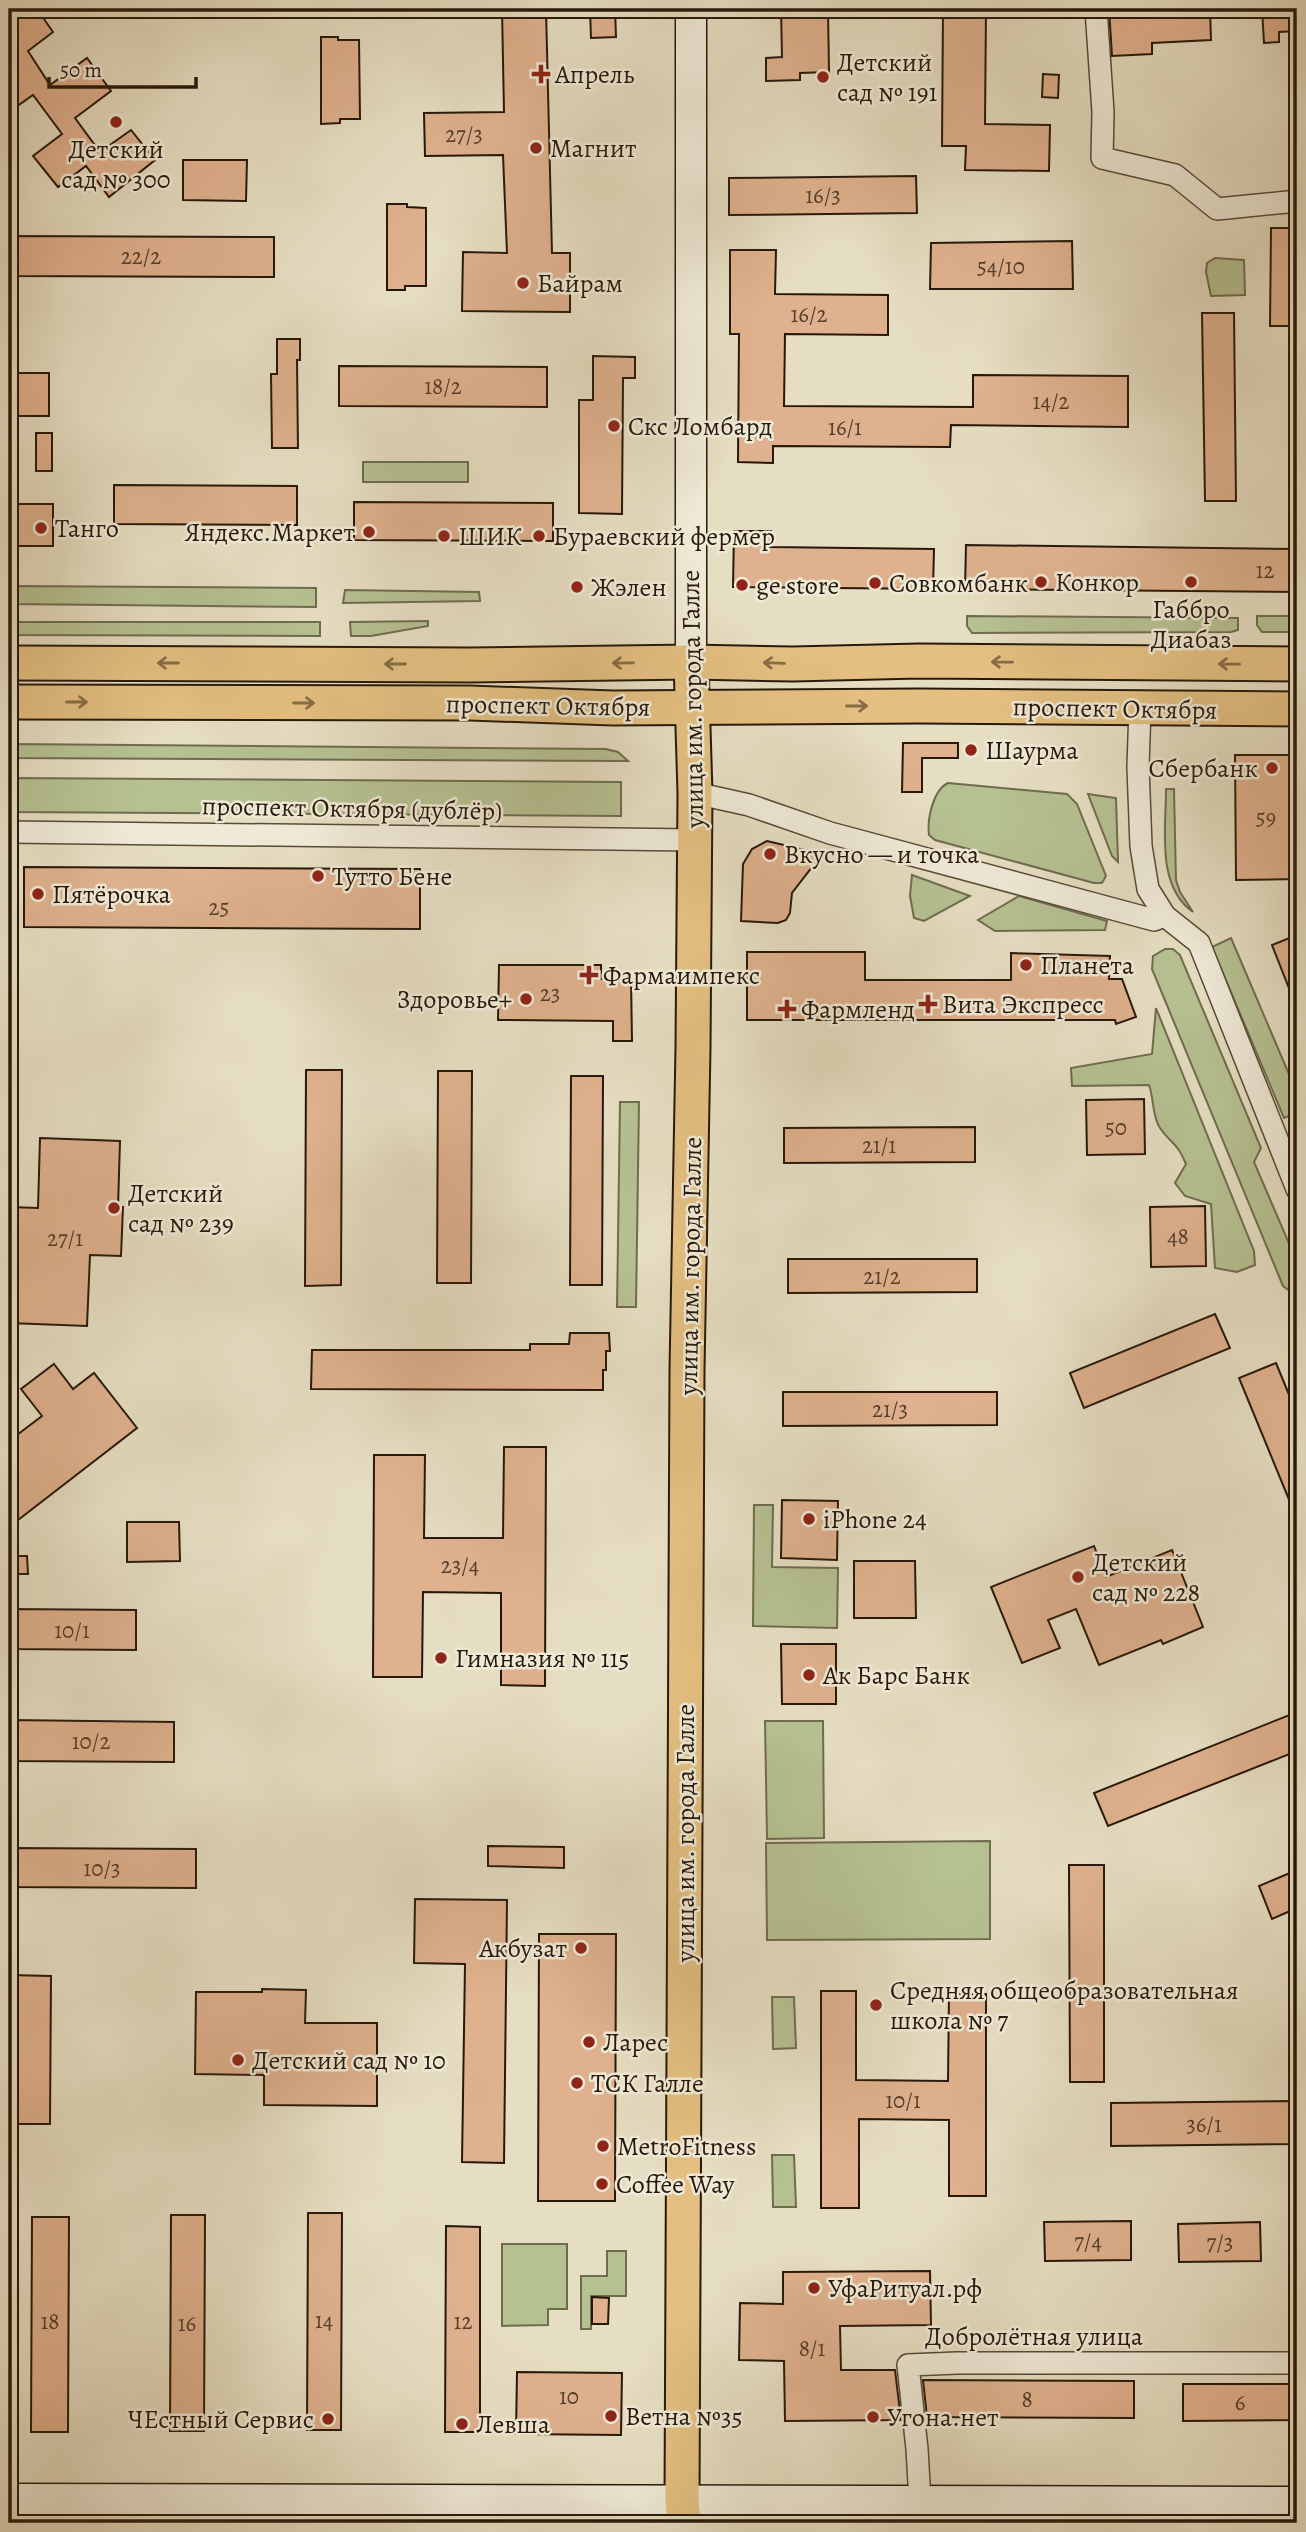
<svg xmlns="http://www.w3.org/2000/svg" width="1306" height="2532" viewBox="0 0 1306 2532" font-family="Alegreya,serif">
  <rect width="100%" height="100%" fill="#e6dec2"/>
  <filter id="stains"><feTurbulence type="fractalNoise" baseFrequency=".00286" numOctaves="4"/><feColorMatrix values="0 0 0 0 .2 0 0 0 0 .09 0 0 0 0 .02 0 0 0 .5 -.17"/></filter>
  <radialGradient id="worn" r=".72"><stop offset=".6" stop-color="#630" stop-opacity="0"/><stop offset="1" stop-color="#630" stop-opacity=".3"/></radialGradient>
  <g fill="#b6c192" stroke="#6f6c4e" stroke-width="2">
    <polygon points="1215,258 1244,260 1245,295 1211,296 1206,272 1207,263"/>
    <rect x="363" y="462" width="105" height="20"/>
    <polygon points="9,586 316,588 316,607 9,604"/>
    <polygon points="345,590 479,592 480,601 343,603"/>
    <polygon points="967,616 1238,618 1238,630 1231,632 972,633 967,626"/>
    <polygon points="1257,616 1297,616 1297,632 1262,632 1257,625"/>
    <polygon points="428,621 428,626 371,636 351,636 350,622"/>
    <polygon points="9,622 320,622 320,636 9,635"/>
    <polygon points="9,744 606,749 618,752 628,761 9,758"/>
    <polygon points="9,778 621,782 621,816 9,812"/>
    <path d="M948 783 1067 794 1077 804 1106 876 1102 883H1094L935 840 929 835C927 819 933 790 948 783Z"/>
    <path d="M1166 789H1174L1176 880 1180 892 1193 912C1156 886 1166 829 1166 789Z"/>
    <polygon points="1088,794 1116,798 1118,862 1112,856"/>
    <polygon points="912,875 970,896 924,921 914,918 910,896"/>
    <polygon points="1019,896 1107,921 1105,930 995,931 978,920"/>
    <polygon points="1231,938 1297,1093 1297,1113 1284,1118 1212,947"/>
    <polygon points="1165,949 1173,949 1180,955 1261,1148 1254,1162 1297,1262 1297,1291 1293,1293 1283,1286 1152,969 1153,956"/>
    <path d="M1156 1008 1254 1251 1255 1265 1237 1272 1215 1268 1211 1204 1185 1196 1175 1183 1186 1164C1177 1142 1171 1144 1160 1128 1152 1117 1154 1098 1149 1085L1072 1086 1071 1068 1152 1054Z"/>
    <polygon points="620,1102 639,1102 636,1307 617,1307"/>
    <polygon points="754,1505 773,1505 772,1567 838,1568 837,1628 753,1626"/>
    <polygon points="765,1721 823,1721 824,1838 767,1839"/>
    <polygon points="990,1841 990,1939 767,1940 766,1843"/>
    <polygon points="772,1997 794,1997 796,2048 773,2049"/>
    <polygon points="772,2155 794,2155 796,2207 773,2207"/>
    <polygon points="502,2244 567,2244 567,2309 548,2309 548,2325 502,2326"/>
    <polygon points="607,2251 626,2251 626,2296 591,2296 591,2329 581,2329 581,2276 607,2276"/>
  </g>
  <g fill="#dfb18e" stroke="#281809" stroke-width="2">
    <polygon points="17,9 37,9 53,32 28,51 50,85 87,58 111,91 75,118 100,152 131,130 155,160 109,197 86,166 58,187 33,156 62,134 33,95 9,112 9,15"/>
    <polygon points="502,9 546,9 552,253 570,253 570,312 462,311 463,252 507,253 503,155 425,156 424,113 504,112"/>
    <polygon points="590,9 615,9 616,37 591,38"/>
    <polygon points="781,9 828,9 829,72 800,73 800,80 766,81 766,58 782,57"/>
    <polygon points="943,9 986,9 985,124 1050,125 1049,171 965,170 966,146 942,146"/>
    <polygon points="1109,9 1210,9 1211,40 1152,43 1152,54 1112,56"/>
    <polygon points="1262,9 1297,9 1297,31 1279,32 1279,42 1264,43"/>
    <polygon points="321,37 338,37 338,40 359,40 360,119 340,119 340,123 321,124"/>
    <polygon points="1043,74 1059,75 1058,98 1042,97"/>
    <polygon points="183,160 247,160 246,201 183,200"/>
    <polygon points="916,176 917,213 729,215 729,178"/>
    <polygon points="387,204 407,204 407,207 426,208 426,286 405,286 405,290 387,290"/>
    <polygon points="1271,228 1297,228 1297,326 1270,326"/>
    <polygon points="9,236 274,237 274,277 9,276"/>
    <polygon points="1072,241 1073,289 930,289 931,243"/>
    <polygon points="730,250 776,250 775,294 888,295 888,335 785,334 784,406 973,407 973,375 1128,376 1128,427 951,425 950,447 773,446 773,463 738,462 739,334 730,334"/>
    <polygon points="1202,313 1234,313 1236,501 1205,501"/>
    <polygon points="277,339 300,339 300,360 297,360 298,448 272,448 271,374 277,374"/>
    <polygon points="593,356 635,357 635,378 623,378 622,514 579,513 579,400 593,400"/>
    <polygon points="339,366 547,367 547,407 339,406"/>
    <rect x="9" y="373" width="40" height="43"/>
    <rect x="36" y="433" width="16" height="38"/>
    <polygon points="114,485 297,486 297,525 114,524"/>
    <polygon points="354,502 553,503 553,541 354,540"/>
    <rect x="9" y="504" width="44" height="42"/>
    <polygon points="734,531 771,531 770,547 934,549 933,589 733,587"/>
    <polygon points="966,545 1297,549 1297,592 965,589"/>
    <polygon points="903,743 958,743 958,758 922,758 922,792 902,792"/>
    <polygon points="1235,755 1297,755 1297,879 1236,880"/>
    <polygon points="767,841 822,854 792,893 790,913 786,920 778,923 741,921 743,864 752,849"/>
    <polygon points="24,867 420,869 420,929 24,927"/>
    <polygon points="1297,935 1297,1006 1296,1006 1272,945"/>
    <polygon points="747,952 865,952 865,980 1011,980 1011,953 1110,956 1109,979 1122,979 1136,1017 1116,1024 1115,1020 747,1020"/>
    <polygon points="499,965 601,965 601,979 631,978 632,1041 613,1041 613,1021 498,1020"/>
    <polygon points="306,1070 342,1070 341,1285 305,1286"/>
    <polygon points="438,1071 472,1071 471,1283 437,1283"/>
    <polygon points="571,1076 603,1076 602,1285 570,1285"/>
    <polygon points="1144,1099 1145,1154 1087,1155 1086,1100"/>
    <polygon points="975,1127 975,1162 784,1163 784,1128"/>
    <polygon points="40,1138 120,1141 118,1207 123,1207 121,1256 90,1255 87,1326 9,1323 9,1207 38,1208"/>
    <polygon points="1205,1206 1206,1266 1151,1267 1150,1207"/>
    <polygon points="788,1259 977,1259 977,1292 788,1293"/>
    <polygon points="1215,1314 1230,1348 1084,1408 1070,1373"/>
    <polygon points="570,1333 609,1333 610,1351 606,1351 606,1370 603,1370 603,1390 311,1389 312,1350 530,1350 530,1344 569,1344"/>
    <polygon points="1276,1363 1297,1414 1297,1519 1239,1378"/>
    <polygon points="54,1364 73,1389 94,1373 137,1428 9,1527 9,1441 42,1416 21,1389"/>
    <polygon points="783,1392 997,1392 997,1425 783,1426"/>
    <polygon points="504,1447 546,1447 545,1686 501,1685 501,1593 423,1592 422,1677 373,1677 374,1455 425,1455 424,1538 503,1538"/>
    <polygon points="782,1500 838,1501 837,1560 781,1558"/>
    <polygon points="127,1522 179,1522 180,1561 127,1562"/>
    <polygon points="1094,1546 1106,1577 1172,1550 1203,1627 1163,1644 1161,1640 1099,1665 1076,1609 1048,1620 1060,1648 1022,1663 991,1587"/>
    <polygon points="9,1556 27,1556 28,1574 9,1574"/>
    <polygon points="854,1561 915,1561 916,1618 854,1618"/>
    <polygon points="9,1609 136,1610 136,1650 9,1649"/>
    <polygon points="781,1644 836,1644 836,1704 782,1704"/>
    <polygon points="1292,1714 1297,1726 1297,1751 1108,1826 1094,1793"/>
    <polygon points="9,1720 174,1722 174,1762 9,1761"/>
    <polygon points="488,1846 564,1847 564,1868 488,1866"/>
    <polygon points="9,1848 196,1849 196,1888 9,1887"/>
    <polygon points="1069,1865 1104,1865 1104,2082 1070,2082"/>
    <polygon points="1297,1870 1297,1908 1272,1919 1259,1886"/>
    <polygon points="415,1899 507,1900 504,2163 462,2162 465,1964 414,1963"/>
    <polygon points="539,1934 616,1934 615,2201 538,2201"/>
    <polygon points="9,1975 51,1976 50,2124 9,2124"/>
    <polygon points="262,1989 306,1990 305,2023 377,2023 377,2106 264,2105 264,2075 195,2074 196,1992 262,1992"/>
    <polygon points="821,1991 856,1991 856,2080 948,2081 949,1994 986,1994 986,2196 949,2196 949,2120 859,2119 859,2208 821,2208"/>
    <polygon points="1297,2101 1297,2144 1111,2146 1111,2103"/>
    <polygon points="308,2213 342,2213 341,2430 307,2430"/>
    <polygon points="171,2215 205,2215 204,2431 170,2431"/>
    <polygon points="32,2217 69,2217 68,2432 31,2432"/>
    <polygon points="1131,2221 1131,2260 1045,2261 1044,2222"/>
    <polygon points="1260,2222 1261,2261 1179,2262 1178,2224"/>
    <polygon points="446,2226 480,2227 480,2432 445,2432"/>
    <polygon points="930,2271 931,2325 840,2326 841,2370 895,2370 901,2420 785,2421 784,2361 739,2360 740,2303 783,2304 783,2272"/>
    <polygon points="592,2297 609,2298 608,2324 592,2324"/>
    <polygon points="517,2372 622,2373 621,2435 516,2434"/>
    <polygon points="923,2380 1134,2381 1134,2418 927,2417"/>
    <polygon points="1183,2384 1297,2384 1297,2420 1183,2421"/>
  </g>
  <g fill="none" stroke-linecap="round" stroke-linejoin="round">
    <defs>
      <g id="street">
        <polyline points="1096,9 1103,112 1102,158 1175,175 1217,209 1297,201"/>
        <polyline points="1140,708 1138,767 1141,846 1148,889 1165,916 1199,943 1297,1189"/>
        <polyline points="695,793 749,805 830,833 1154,920 1165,916"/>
        <polyline points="9,832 694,840"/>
        <polyline points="920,2501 917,2449 908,2365 957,2363 1297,2363"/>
      </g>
      <g id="secondary">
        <polyline points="691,662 691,9"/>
        <polyline points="9,2499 1297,2502"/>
        <polyline points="324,2502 366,2523"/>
      </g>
      <g id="primary">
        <polyline points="9,663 470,665 691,662 793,664 919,661 1297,664"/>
        <polyline points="9,702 470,703 613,708 919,706 1297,709"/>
        <polyline points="684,2523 682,2500 687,1370 693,1048 695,793 691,662"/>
      </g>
    </defs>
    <use href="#street" stroke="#584a37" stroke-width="24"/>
    <use href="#secondary" stroke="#281809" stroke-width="33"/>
    <use href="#primary" stroke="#281809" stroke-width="37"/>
    <use href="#street" stroke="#efead7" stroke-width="21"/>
    <use href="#secondary" stroke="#efead7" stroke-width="30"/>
    <use href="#primary" stroke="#e3bf81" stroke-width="33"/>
  </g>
  <defs><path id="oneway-shaft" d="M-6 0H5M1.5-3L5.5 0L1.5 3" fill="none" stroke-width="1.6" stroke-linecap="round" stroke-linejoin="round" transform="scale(1.75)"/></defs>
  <g stroke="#866c45">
    <use href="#oneway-shaft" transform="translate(1002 662) rotate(-179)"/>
    <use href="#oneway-shaft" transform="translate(168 663) rotate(-180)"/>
    <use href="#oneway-shaft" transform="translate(623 663) rotate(179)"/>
    <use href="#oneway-shaft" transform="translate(774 663) rotate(-178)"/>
    <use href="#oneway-shaft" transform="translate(395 664) rotate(-180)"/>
    <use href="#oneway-shaft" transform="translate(1229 664) rotate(-179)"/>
    <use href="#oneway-shaft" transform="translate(77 702)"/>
    <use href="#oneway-shaft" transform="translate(304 703)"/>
    <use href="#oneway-shaft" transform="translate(857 706)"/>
  </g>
  <g fill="#8f2418" stroke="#efead7" stroke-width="2.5">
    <path d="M537.5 63.5h7v7h7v7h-7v7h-7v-7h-7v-7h7z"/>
    <circle cx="823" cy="77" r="7"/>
    <circle cx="116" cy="122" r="7"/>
    <circle cx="536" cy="148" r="7"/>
    <circle cx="523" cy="283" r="7"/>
    <circle cx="614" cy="426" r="7"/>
    <circle cx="41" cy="528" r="7"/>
    <circle cx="369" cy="532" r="7"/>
    <circle cx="444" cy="536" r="7"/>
    <circle cx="539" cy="536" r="7"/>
    <circle cx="1041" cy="582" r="7"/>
    <circle cx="1191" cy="582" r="7"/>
    <circle cx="875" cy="583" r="7"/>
    <circle cx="742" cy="585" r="7"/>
    <circle cx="577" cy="587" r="7"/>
    <circle cx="971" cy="750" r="7"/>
    <circle cx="1272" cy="768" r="7"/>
    <circle cx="770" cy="854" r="7"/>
    <circle cx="318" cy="876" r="7"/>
    <circle cx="38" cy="894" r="7"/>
    <circle cx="1026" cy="965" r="7"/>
    <path d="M585.5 964.5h7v7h7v7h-7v7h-7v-7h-7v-7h7z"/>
    <circle cx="526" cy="999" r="7"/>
    <path d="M924.5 993.5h7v7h7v7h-7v7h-7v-7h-7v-7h7z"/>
    <path d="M783.5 998.5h7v7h7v7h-7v7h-7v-7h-7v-7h7z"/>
    <circle cx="114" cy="1208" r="7"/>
    <circle cx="809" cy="1519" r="7"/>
    <circle cx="1078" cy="1577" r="7"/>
    <circle cx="441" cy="1658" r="7"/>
    <circle cx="809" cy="1675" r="7"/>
    <circle cx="581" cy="1948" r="7"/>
    <circle cx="876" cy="2005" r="7"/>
    <circle cx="589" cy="2042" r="7"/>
    <circle cx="238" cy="2060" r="7"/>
    <circle cx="577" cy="2083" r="7"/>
    <circle cx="603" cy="2146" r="7"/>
    <circle cx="602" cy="2184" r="7"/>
    <circle cx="814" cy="2288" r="7"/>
    <circle cx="611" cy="2416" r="7"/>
    <circle cx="873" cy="2417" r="7"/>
    <circle cx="328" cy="2419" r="7"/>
    <circle cx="462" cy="2424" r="7"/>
  </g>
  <g text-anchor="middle" stroke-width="5" stroke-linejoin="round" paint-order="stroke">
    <g font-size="23" fill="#563e2a">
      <text x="464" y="142">27/3</text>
      <text x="823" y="203">16/3</text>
      <text x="141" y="264">22/2</text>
      <text x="1001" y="274">54/10</text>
      <text x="809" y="322">16/2</text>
      <text x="443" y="394">18/2</text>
      <text x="1051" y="409">14/2</text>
      <text x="845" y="435">16/1</text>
      <text x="1265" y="578">12</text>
      <text x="1266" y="825">59</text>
      <text x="219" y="915">25</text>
      <text x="550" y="1001">23</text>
      <text x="1116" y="1135">50</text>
      <text x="879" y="1153">21/1</text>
      <text x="1178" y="1244">48</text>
      <text x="65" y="1246">27/1</text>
      <text x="882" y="1284">21/2</text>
      <text x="890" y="1417">21/3</text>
      <text x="460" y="1573">23/4</text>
      <text x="72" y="1638">10/1</text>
      <text x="91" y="1749">10/2</text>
      <text x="102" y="1876">10/3</text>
      <text x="903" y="2108">10/1</text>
      <text x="1204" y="2132">36/1</text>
      <text x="1088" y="2249">7/4</text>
      <text x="1220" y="2250">7/3</text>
      <text x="324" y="2328">14</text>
      <text x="50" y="2329">18</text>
      <text x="463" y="2329">12</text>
      <text x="187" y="2331">16</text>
      <text x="812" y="2356">8/1</text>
      <text x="569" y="2404">10</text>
      <text x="1027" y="2407">8</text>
      <text x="1240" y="2410">6</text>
    </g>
    <g font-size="26" fill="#281809" stroke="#efead7" text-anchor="start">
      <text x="837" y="71">Детский<tspan x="837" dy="30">сад № 191</tspan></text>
      <text x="555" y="83">Апрель</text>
      <text x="550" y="157">Магнит</text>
      <text x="116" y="158" text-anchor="middle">Детский<tspan x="116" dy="30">сад № 300</tspan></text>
      <text x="537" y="292">Байрам</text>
      <text x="628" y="435">Скс Ломбард</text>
      <text x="55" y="537">Танго</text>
      <text x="355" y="541" text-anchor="end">Яндекс.Маркет</text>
      <text x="458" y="545">ШИК</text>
      <text x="553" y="545">Бураевский фермер</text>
      <text x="1055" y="591">Конкор</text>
      <text x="889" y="592">Совкомбанк</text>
      <text x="756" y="594">ge store</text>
      <text x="591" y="596">Жэлен</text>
      <text x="1191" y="618" text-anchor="middle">Габбро<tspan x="1191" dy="30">Диабаз</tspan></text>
      <text x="985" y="759">Шаурма</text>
      <text x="1258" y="777" text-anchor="end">Сбербанк</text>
      <text x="784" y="863">Вкусно — и точка</text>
      <text x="332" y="885">Тутто Бене</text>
      <text x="52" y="903">Пятёрочка</text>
      <text x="1040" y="974">Планета</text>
      <text x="603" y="984">Фармаимпекс</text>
      <text x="512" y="1008" text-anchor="end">Здоровье+</text>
      <text x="942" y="1013">Вита Экспресс</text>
      <text x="801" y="1018">Фармленд</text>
      <text x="128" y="1202">Детский<tspan x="128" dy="30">сад № 239</tspan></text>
      <text x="823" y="1528">iPhone 24</text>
      <text x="1092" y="1571">Детский<tspan x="1092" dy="30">сад № 228</tspan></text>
      <text x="455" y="1667">Гимназия № 115</text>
      <text x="823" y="1684">Ак Барс Банк</text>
      <text x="567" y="1957" text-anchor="end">Акбузат</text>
      <text x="890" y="1999">Средняя общеобразовательная<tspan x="890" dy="30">школа № 7</tspan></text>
      <text x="603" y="2051">Ларес</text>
      <text x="252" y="2069">Детский сад № 10</text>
      <text x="591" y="2092">ТСК Галле</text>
      <text x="617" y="2155">MetroFitness</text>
      <text x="616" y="2193">Coffee Way</text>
      <text x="828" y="2297">УфаРитуал.рф</text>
      <text x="625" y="2425">Ветна №35</text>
      <text x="887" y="2426">Угона.нет</text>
      <text x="314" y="2428" text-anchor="end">ЧЕстный Сервис</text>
      <text x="476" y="2433">Левша</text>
    </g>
    <g font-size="26" fill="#281809" stroke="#efead7">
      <text transform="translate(692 699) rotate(-91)" y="9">улица им. города Галле</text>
      <text transform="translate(548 705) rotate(1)" y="9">проспект Октября</text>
      <text transform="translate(1115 708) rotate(1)" y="9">проспект Октября</text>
      <text transform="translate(352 808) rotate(1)" y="9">проспект Октября (дублёр)</text>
      <text transform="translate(690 1266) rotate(-89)" y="9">улица им. города Галле</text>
      <text transform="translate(685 1833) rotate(-90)" y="9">улица им. города Галле</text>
      <text x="1034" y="2345">Добролётная улица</text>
    </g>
  </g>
  <rect width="1306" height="2532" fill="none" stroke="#e6dec2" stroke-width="35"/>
  <rect x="10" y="10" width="1285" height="2511" fill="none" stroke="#281809" stroke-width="3.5"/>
  <rect x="18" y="18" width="1271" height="2497" fill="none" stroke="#281809" stroke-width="2"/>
  <path d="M49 77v10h147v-10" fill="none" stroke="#281809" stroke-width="3.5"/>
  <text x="60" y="77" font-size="21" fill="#281809" stroke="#efead7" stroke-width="5" paint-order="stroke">50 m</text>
  <rect width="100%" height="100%" filter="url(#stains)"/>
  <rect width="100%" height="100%" fill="url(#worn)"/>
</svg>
